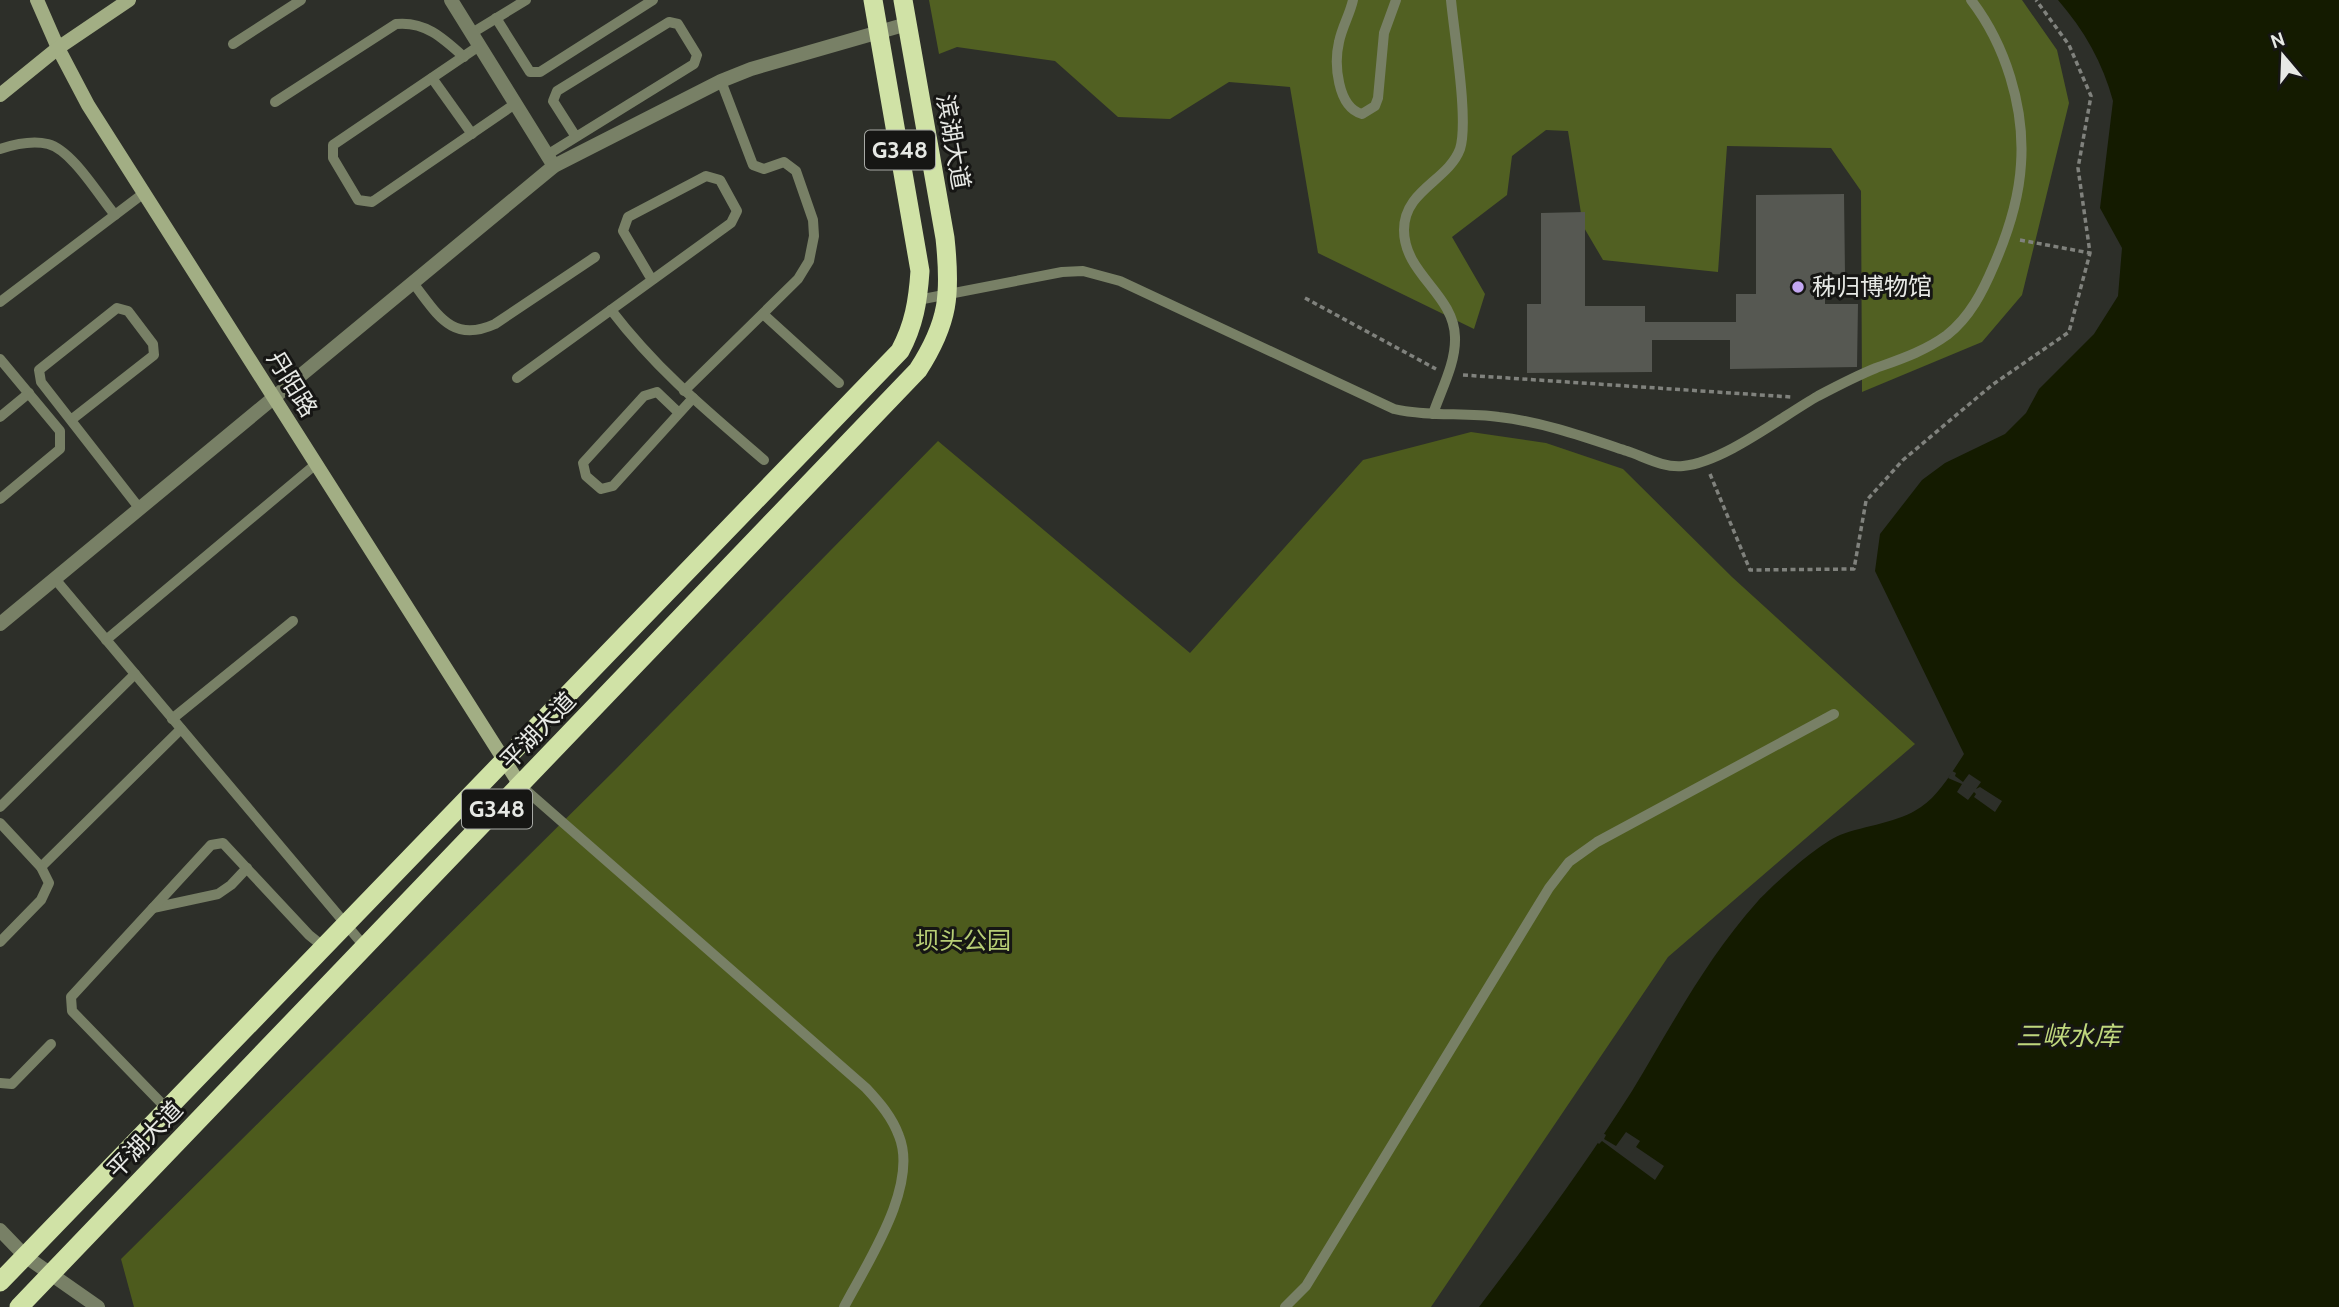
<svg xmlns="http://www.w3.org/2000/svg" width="2339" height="1307" viewBox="0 0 2339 1307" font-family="Cabin,'Noto Sans SC',sans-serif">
  <rect width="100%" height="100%" fill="#2d2f29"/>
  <polygon fill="#4d5b1d" points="1471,432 1546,443 1623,469 1732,577 1915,744 1668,957 1431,1307 134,1307 121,1259 615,770 938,441 1190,653 1363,460"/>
  <polygon fill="#516022" points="929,0 2022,0 2057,50 2069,103 2022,295 1982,342 1862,392 1861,191 1831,148 1727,146 1718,272 1603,260 1583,226 1568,131 1546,130 1512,156 1507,195 1452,237 1485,294 1474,329 1318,253 1290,87 1229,82 1170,119 1118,117 1055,61 957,47 939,54"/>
  <path fill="#141b00" d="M2058 0H2339V1307H1479C1532 1237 1585 1165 1632 1091 1672 1025 1706 959 1758 901 1776 882 1817 845 1840 835 1866 825 1898 823 1921 807 1939 795 1952 772 1964 754L1875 571 1880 534 1922 480 1945 463 2005 434 2026 413 2039 389 2094 334 2118 296 2122 248 2100 208 2113 101C2103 63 2084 30 2058 0Z"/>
  <g fill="#2d2f29">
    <polygon points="1952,771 1956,773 1955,776 1963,782 1969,774 1981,782 1976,789 1980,787 2002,801 1995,812 1974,797 1976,794 1974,792 1968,800 1957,792 1962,784 1948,778"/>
    <polygon points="1626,1132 1640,1141 1636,1147 1664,1166 1655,1180 1602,1141 1599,1144 1597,1142 1603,1133 1606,1135 1604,1139 1616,1146"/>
  </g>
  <polygon fill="#565852" points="1844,194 1845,274 1825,274 1825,304 1858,304 1857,367 1730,369 1730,340 1652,340 1652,372 1527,373 1527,304 1541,304 1541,213 1585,212 1585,306 1645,306 1645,322 1736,322 1736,294 1756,294 1756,195"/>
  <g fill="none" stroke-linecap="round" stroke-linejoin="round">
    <g stroke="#80827d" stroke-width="3.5" stroke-dasharray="5 3.5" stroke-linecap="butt">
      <polyline points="2020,240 2090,253"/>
      <polyline points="1305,298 1436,369"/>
      <polyline points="1463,375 1791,397"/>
      <polyline points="1710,474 1750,570 1854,569 1866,501 1903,460 1992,385 2069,332 2090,253 2078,168 2091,96 2069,45 2036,0"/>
    </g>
    <g stroke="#788066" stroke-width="10">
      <path d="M1353 0C1350 14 1342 27 1339 42 1334 63 1337 107 1362 114L1375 106 1378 98 1384 33 1396 0"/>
      <polyline points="496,18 530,72 540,72 653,0"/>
      <polyline points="472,33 526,0"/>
      <polyline points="233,44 301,0"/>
      <polyline points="479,46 333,145 333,158 358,200 372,202 515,104"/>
      <polyline points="432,78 472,134"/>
      <path d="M275 102 396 24C425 21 443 38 464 57"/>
      <path d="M0 149C15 144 32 140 48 144 72 150 99 196 115 215"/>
      <polyline points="547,155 694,64 697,55 678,24 669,22 557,91 553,101 576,137"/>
      <path d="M413 283C437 313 451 344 495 324L595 257"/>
      <path d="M918 300 1062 272 1083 271 1120 281 1394 409C1429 417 1464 412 1499 417 1543 422 1585 437 1627 451 1645 457 1663 468 1683 466 1724 462 1781 417 1818 396 1837 386 1856 376 1876 368 1901 359 1925 351 1947 335 1970 317 1983 291 1994 265 2008 233 2019 198 2021 164 2025 107 2005 44 1971 0"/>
      <polyline points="0,302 144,193"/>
      <path d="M611 310C657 370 707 411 764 460"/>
      <polyline points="763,314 839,383"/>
      <polyline points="0,359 60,431 60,449 0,499"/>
      <polyline points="517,378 731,223 737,211 720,180 706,176 628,217 623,231 652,280"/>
      <polyline points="684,391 798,279 809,261 814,236 813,220 796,171 784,162 764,169 753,165 721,81"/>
      <polyline points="679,413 657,392 644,396 583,463 586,476 601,489 613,486 693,398"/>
      <path d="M1433 414C1441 390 1456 363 1455 337 1454 294 1404 274 1404 230 1404 190 1448 181 1460 149 1469 121 1454 33 1451 0"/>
      <polyline points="0,417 29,393"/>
      <polyline points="71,420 154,355 153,344 128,311 117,308 39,370 41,382 140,509"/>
      <polyline points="55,579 365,947"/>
      <polyline points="106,640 316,464"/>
      <polyline points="172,719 293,621"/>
      <path d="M520 785 866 1088C880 1103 892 1117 899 1136 919 1186 867 1263 844 1307"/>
      <polyline points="0,807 135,674"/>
      <polyline points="0,823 41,867 49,883 41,900 0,942"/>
      <polyline points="41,867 181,729"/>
      <polyline points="153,908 218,894 231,885 247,868"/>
      <polyline points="0,1083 12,1084 51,1044"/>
      <polyline points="167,1109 72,1011 71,997 211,845 223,843 309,935 324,947"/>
      <polyline points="1285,1307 1306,1286 1549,888 1569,862 1597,842 1834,714"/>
    </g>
    <g stroke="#788066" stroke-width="14">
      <polyline points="451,0 554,166"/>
      <polyline points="0,624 554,166 721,81 751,69 907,24"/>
      <polyline points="0,1230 25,1256 98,1307"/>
    </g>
    <g stroke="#a2ae84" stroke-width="14">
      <polyline points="37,0 58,48 88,105 520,785"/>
      <polyline points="0,95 58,48 129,0"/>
    </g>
    <g stroke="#d0e2a6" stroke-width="19">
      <path d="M0 1282 900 351C914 325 918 301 920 271L873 0"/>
      <path d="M19 1307 918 370C949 322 951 294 945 238L903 0"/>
    </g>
  </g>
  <circle fill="#c3a7f2" stroke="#161614" stroke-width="2.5" cx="1798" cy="287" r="7"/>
  <g text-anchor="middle" stroke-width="6" stroke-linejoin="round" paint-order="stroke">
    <g fill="#161614" stroke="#a8aaa6" stroke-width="2">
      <rect x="865" y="130.5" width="70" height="39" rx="5"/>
      <rect x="462" y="789.5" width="70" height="39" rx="5"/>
    </g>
    <g font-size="23" font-weight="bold" fill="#e7e9e5">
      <text x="900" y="158">G348</text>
      <text x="497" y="817">G348</text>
    </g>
    <g font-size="24" fill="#e7e9e5" stroke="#161614">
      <text transform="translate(953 142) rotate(80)" y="8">滨湖大道</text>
      <text transform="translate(292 384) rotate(58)" y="8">丹阳路</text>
      <text transform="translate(538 731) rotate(-46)" y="8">平湖大道</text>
      <text transform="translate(145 1140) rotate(-46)" y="8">平湖大道</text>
    </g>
    <g font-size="24" fill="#e7e9e5" stroke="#161614" text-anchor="start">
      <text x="1812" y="295">秭归博物馆</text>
    </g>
    <g font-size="24" fill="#b7ce75" stroke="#161614">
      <text x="963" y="949">坝头公园</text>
    </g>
    <g font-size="26" font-style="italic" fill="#bfd77d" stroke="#161614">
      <text x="2068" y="1045">三峡水库</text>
    </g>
  </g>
  <g transform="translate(2283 56) rotate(341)" stroke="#161614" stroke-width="5" paint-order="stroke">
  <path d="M0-5L12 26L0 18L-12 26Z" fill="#e7e9e5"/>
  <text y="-10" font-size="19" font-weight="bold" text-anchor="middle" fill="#e7e9e5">N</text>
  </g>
</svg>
